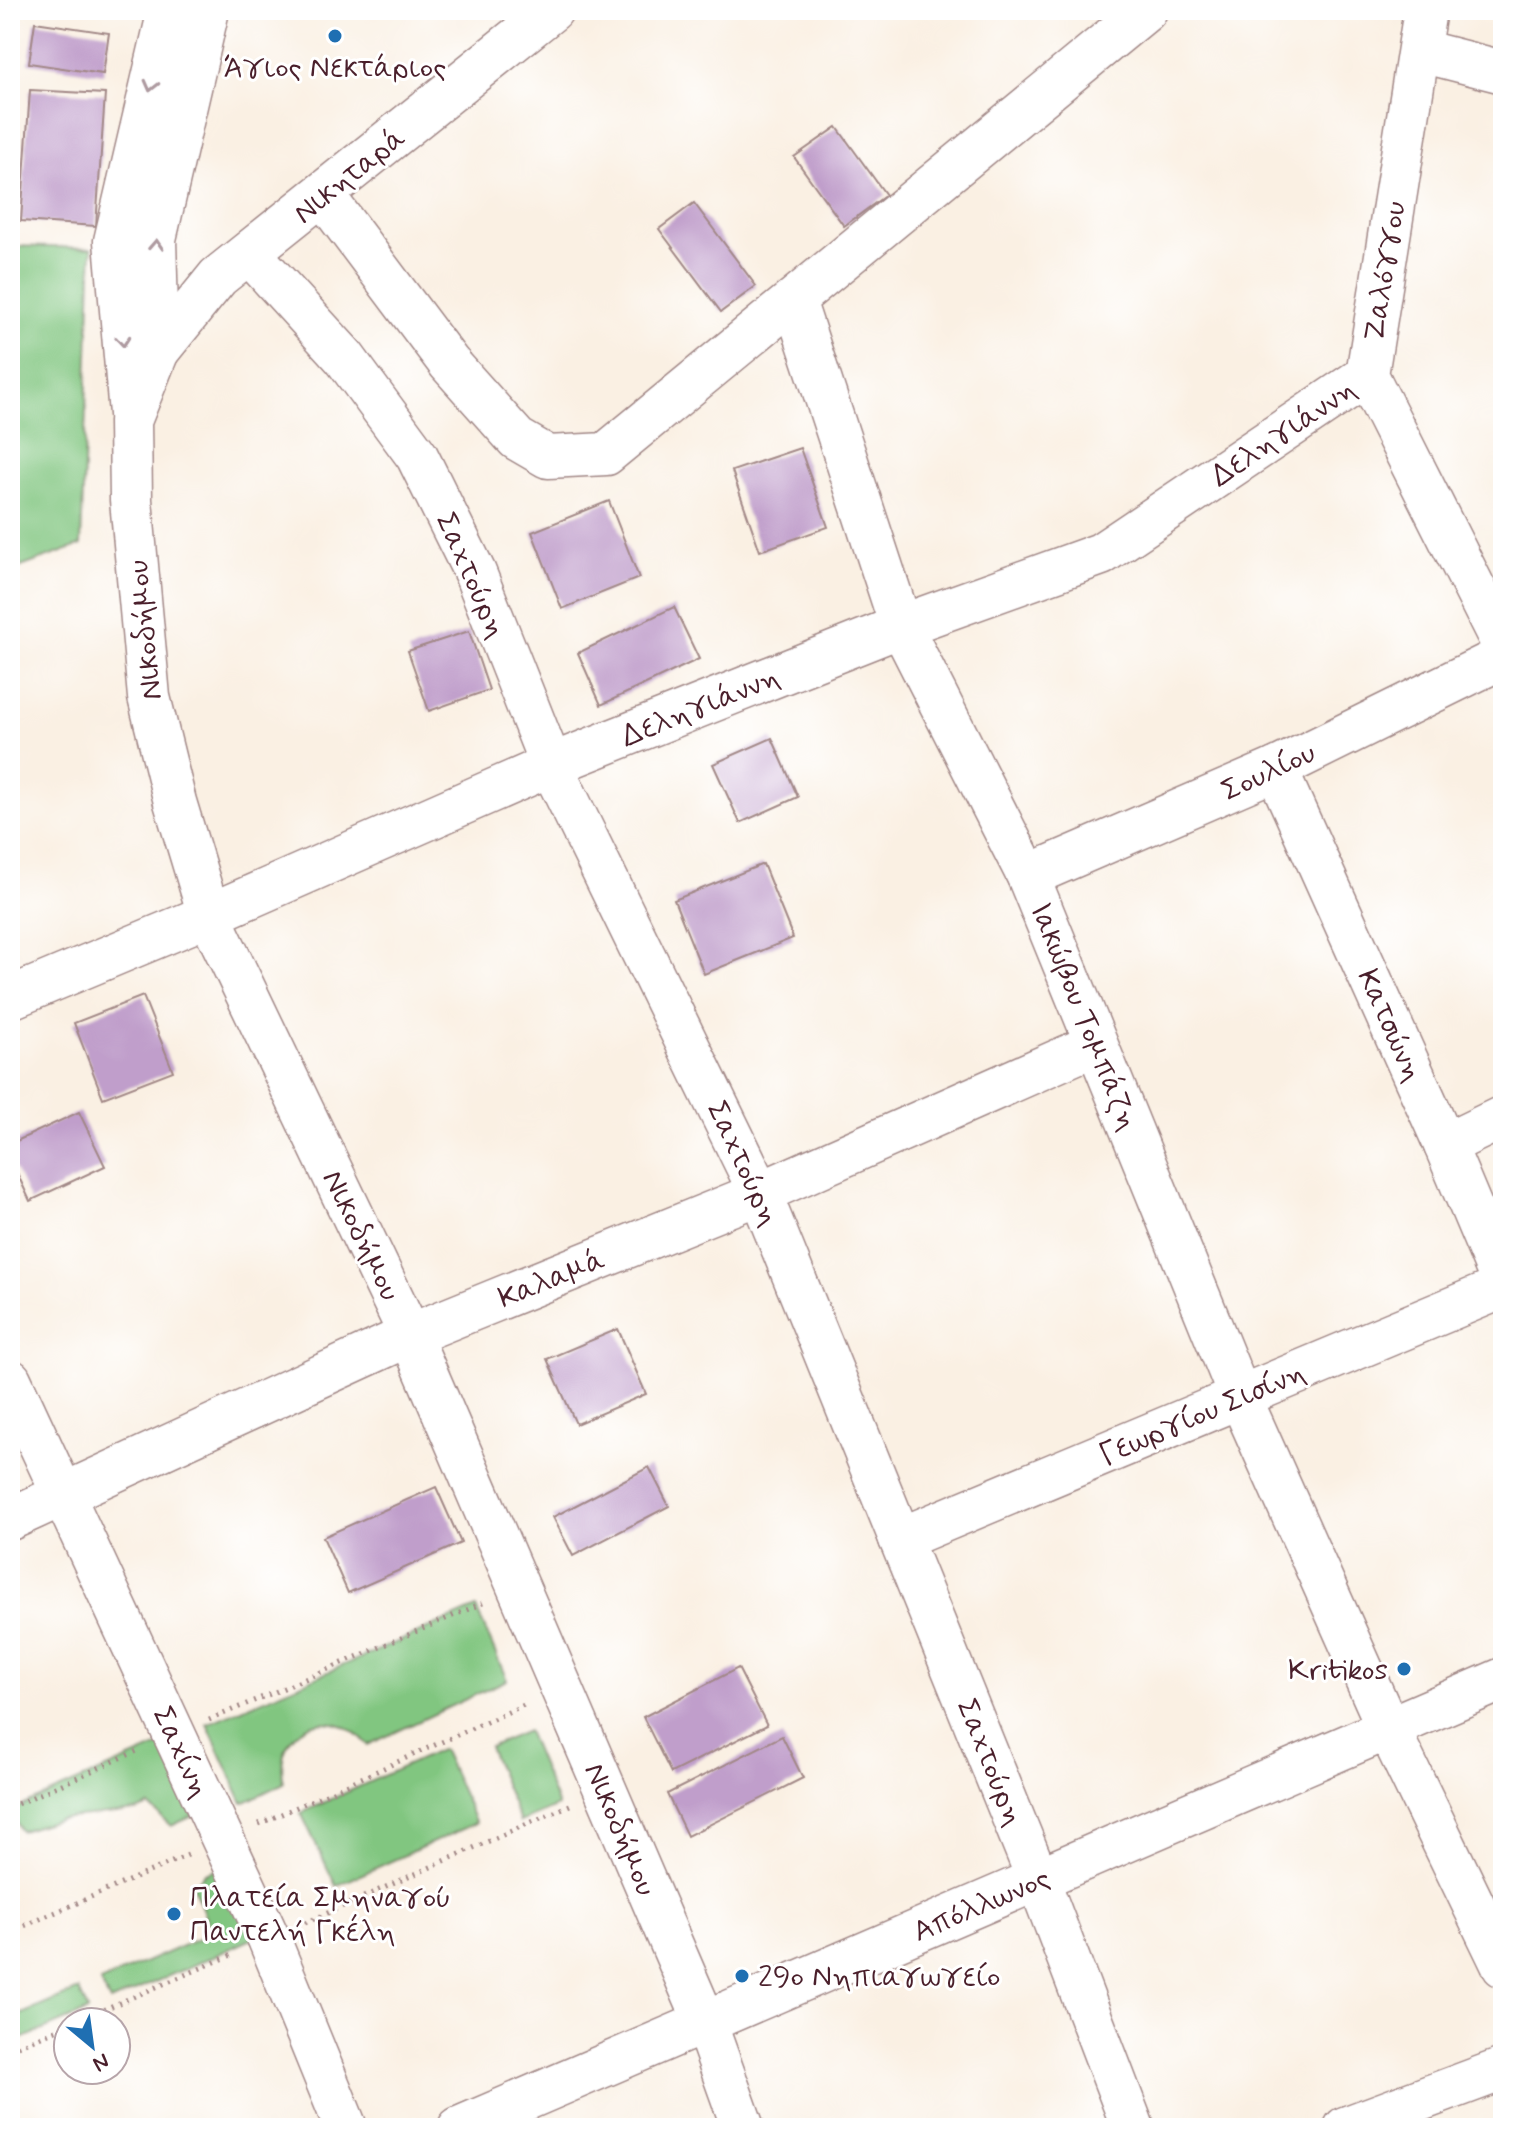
<svg xmlns="http://www.w3.org/2000/svg" width="1513" height="2138" viewBox="0 0 1513 2138" font-family="Mynerve,sans-serif">
  <rect width="100%" height="100%" fill="#fff"/>
  <filter id="ink" filterUnits="userSpaceOnUse"><feTurbulence type="fractalNoise" baseFrequency=".0125" numOctaves="2"/><feDisplacementMap in="SourceGraphic" scale="16" xChannelSelector="R" yChannelSelector="G"/><feConvolveMatrix kernelMatrix="1 2 1 2 8 2 1 2 1" color-interpolation-filters="sRGB"/></filter>
  <filter id="wash" filterUnits="userSpaceOnUse"><feTurbulence type="fractalNoise" baseFrequency=".006" numOctaves="4" result="noise"/><feDisplacementMap in="SourceGraphic" scale="32" xChannelSelector="R" yChannelSelector="G"/><feGaussianBlur stdDeviation="1.8" result="paint"/><feColorMatrix in="noise" values="0 0 0 0 0 0 0 0 0 0 0 0 0 0 0 0 0 1.4 0 .05"/><feComposite in="paint" operator="in"/></filter>
  <g filter="url(#wash)">
    <rect width="100%" height="100%" fill="#faf0e3"/>
    <g fill="#81c680" stroke="#667256" stroke-width="2">
      <polygon points="10,246 92,248 81,545 10,571"/>
      <path d="M476 1608 507 1680 368 1745C332 1700 271 1727 284 1783L243 1803 207 1724Z"/>
      <polygon points="527,1731 558,1806 520,1822 489,1747"/>
      <polygon points="173,1740 206,1810 171,1826 149,1806 136,1811 59,1819 21,1831 10,1811"/>
      <polygon points="442,1749 476,1823 336,1886 301,1813"/>
      <polygon points="219,1868 261,1935 110,2002 100,1982 212,1933 193,1886 205,1873"/>
      <polygon points="79,1990 88,2011 10,2044 10,2019"/>
    </g>
    <g id="blocks">
      <g fill="#c09ecb">
        <polygon points="35,22 109,33 103,74 29,63"/>
        <polygon points="30,90 105,94 96,226 21,221"/>
        <polygon points="837,127 886,195 844,226 794,157"/>
        <polygon points="694,203 756,286 721,312 659,229"/>
        <polygon points="800,448 828,527 760,551 732,471"/>
        <polygon points="609,501 639,578 562,609 532,532"/>
        <polygon points="674,607 699,659 601,705 578,653"/>
        <polygon points="469,631 489,690 429,711 408,651"/>
        <polygon points="772,738 798,797 740,823 713,764"/>
        <polygon points="763,864 793,938 704,974 674,900"/>
        <polygon points="143,996 173,1071 103,1098 74,1023"/>
        <polygon points="79,1112 105,1166 30,1201 10,1158 10,1144"/>
        <polygon points="618,1329 646,1394 576,1424 547,1359"/>
        <polygon points="649,1467 669,1506 573,1556 553,1517"/>
        <polygon points="436,1487 461,1543 348,1593 323,1537"/>
        <polygon points="738,1668 767,1725 671,1773 643,1717"/>
        <polygon points="782,1736 803,1778 687,1836 667,1794"/>
      </g>
    </g>
  </g>
  <g filter="url(#ink)">
    <use href="#blocks" fill-opacity="0" stroke="#a28887" stroke-width="2"/>
    <g fill="none" stroke-linecap="round" stroke-linejoin="round">
      <defs>
        <g id="minor">
          <polyline points="208,10 155,239 158,351 130,421 131,500 149,697 175,802 209,915 410,1335 705,2022 743,2128"/>
          <polyline points="1425,10 1367,375 1503,645"/>
          <polyline points="1421,51 1503,72"/>
          <polyline points="323,195 449,363 517,439 548,457 606,454 1146,10"/>
          <polyline points="250,254 344,357 417,456 475,573 551,765 760,1193 1038,1879 1133,2128"/>
          <polyline points="794,300 901,626 1028,876 1240,1397 1388,1728 1503,1966"/>
          <polyline points="158,351 218,277 552,10"/>
          <polyline points="130,414 115,241 169,10"/>
          <polyline points="1276,769 1445,1145 1503,1283"/>
          <polyline points="1028,876 1276,769 1503,657"/>
          <polyline points="10,998 209,915 551,765 901,626 1101,554 1367,375"/>
          <polyline points="1445,1145 1503,1117"/>
          <polyline points="10,1380 269,1939 346,2128"/>
          <polyline points="10,1519 410,1335 760,1193 1096,1044"/>
          <polyline points="900,1539 1503,1287"/>
          <polyline points="459,2128 1503,1679"/>
          <polyline points="1345,2128 1503,2069"/>
        </g>
      </defs>
      <use href="#minor" stroke="#a28887" stroke-width="45"/>
      <g stroke="#a28887" stroke-width="5" stroke-dasharray="2 6" stroke-linecap="butt">
        <polyline points="209,1720 483,1603"/>
        <polyline points="10,1807 137,1751"/>
        <polyline points="259,1824 524,1705"/>
        <polyline points="305,1923 570,1805"/>
        <polyline points="10,1932 188,1855"/>
        <polyline points="74,2022 234,1954"/>
        <polyline points="10,2049 68,2025"/>
      </g>
      <use href="#minor" stroke="#fff" stroke-width="42"/>
    </g>
    <defs><path id="oneway-chevron" d="M-2-3.5L2.5 0L-2 3.5" fill="none" stroke-width="1.6" stroke-linecap="round" stroke-linejoin="round" transform="scale(2)"/></defs>
    <g stroke="#ae9aa0">
      <use href="#oneway-chevron" transform="translate(151 86) rotate(104)"/>
      <use href="#oneway-chevron" transform="translate(156 245) rotate(-87)"/>
      <use href="#oneway-chevron" transform="translate(123 341) rotate(85)"/>
    </g>
  </g>
  <g fill="#1f6fb2" stroke="#fff" stroke-width="3">
    <circle cx="335" cy="36" r="8"/>
    <circle cx="1404" cy="1669" r="8"/>
    <circle cx="174" cy="1914" r="8"/>
    <circle cx="742" cy="1976" r="8"/>
  </g>
  <g text-anchor="middle" stroke-width="6" stroke-linejoin="round" paint-order="stroke">
    <g font-size="30" fill="#4a1f2b" stroke="#fff" text-anchor="start">
      <text x="335" y="77" text-anchor="middle">Άγιος Νεκτάριος</text>
      <text x="1388" y="1679" text-anchor="end">Kritikos</text>
      <text x="190" y="1907">Πλατεία Σμηναγού<tspan x="190" dy="34">Παντελή Γκέλη</tspan></text>
      <text x="758" y="1986">29ο Νηπιαγωγείο</text>
    </g>
    <g font-size="30" fill="#4a1f2b" stroke="#fff">
      <text transform="translate(349 175) rotate(-39)" y="10">Νικηταρά</text>
      <text transform="translate(1384 271) rotate(-81)" y="10">Ζαλόγγου</text>
      <text transform="translate(1283 432) rotate(-34)" y="10">Δεληγιάννη</text>
      <text transform="translate(472 575) rotate(66)" y="10">Σαχτούρη</text>
      <text transform="translate(144 630) rotate(-96)" y="10">Νικοδήμου</text>
      <text transform="translate(700 706) rotate(-22)" y="10">Δεληγιάννη</text>
      <text transform="translate(1268 771) rotate(-25)" y="10">Σουλίου</text>
      <text transform="translate(1085 1016) rotate(68)" y="10">Ιακώβου Τομπάζη</text>
      <text transform="translate(1391 1025) rotate(66)" y="10">Κατσώνη</text>
      <text transform="translate(744 1163) rotate(65)" y="10">Σαχτούρη</text>
      <text transform="translate(362 1235) rotate(64)" y="10">Νικοδήμου</text>
      <text transform="translate(551 1278) rotate(-22)" y="10">Καλαμά</text>
      <text transform="translate(1202 1413) rotate(-23)" y="10">Γεωργίου Σισίνη</text>
      <text transform="translate(182 1752) rotate(65)" y="10">Σαχίνη</text>
      <text transform="translate(991 1762) rotate(68)" y="10">Σαχτούρη</text>
      <text transform="translate(621 1829) rotate(67)" y="10">Νικοδήμου</text>
      <text transform="translate(981 1904) rotate(-23)" y="10">Απόλλωνος</text>
    </g>
  </g>
  <rect width="1513" height="2138" fill="none" stroke="#fff" stroke-width="40"/>
  <g transform="translate(92 2046) rotate(151)"><circle r="38" fill="#ffffff" stroke="#b7a5aa" stroke-width="2"/>
  <path d="M0-6L14 30L0 20L-14 30Z" fill="#1f6fb2"/>
  <text y="-12" font-size="22" font-weight="bold" text-anchor="middle" fill="#4a1f2b">N</text>
  </g>
</svg>
